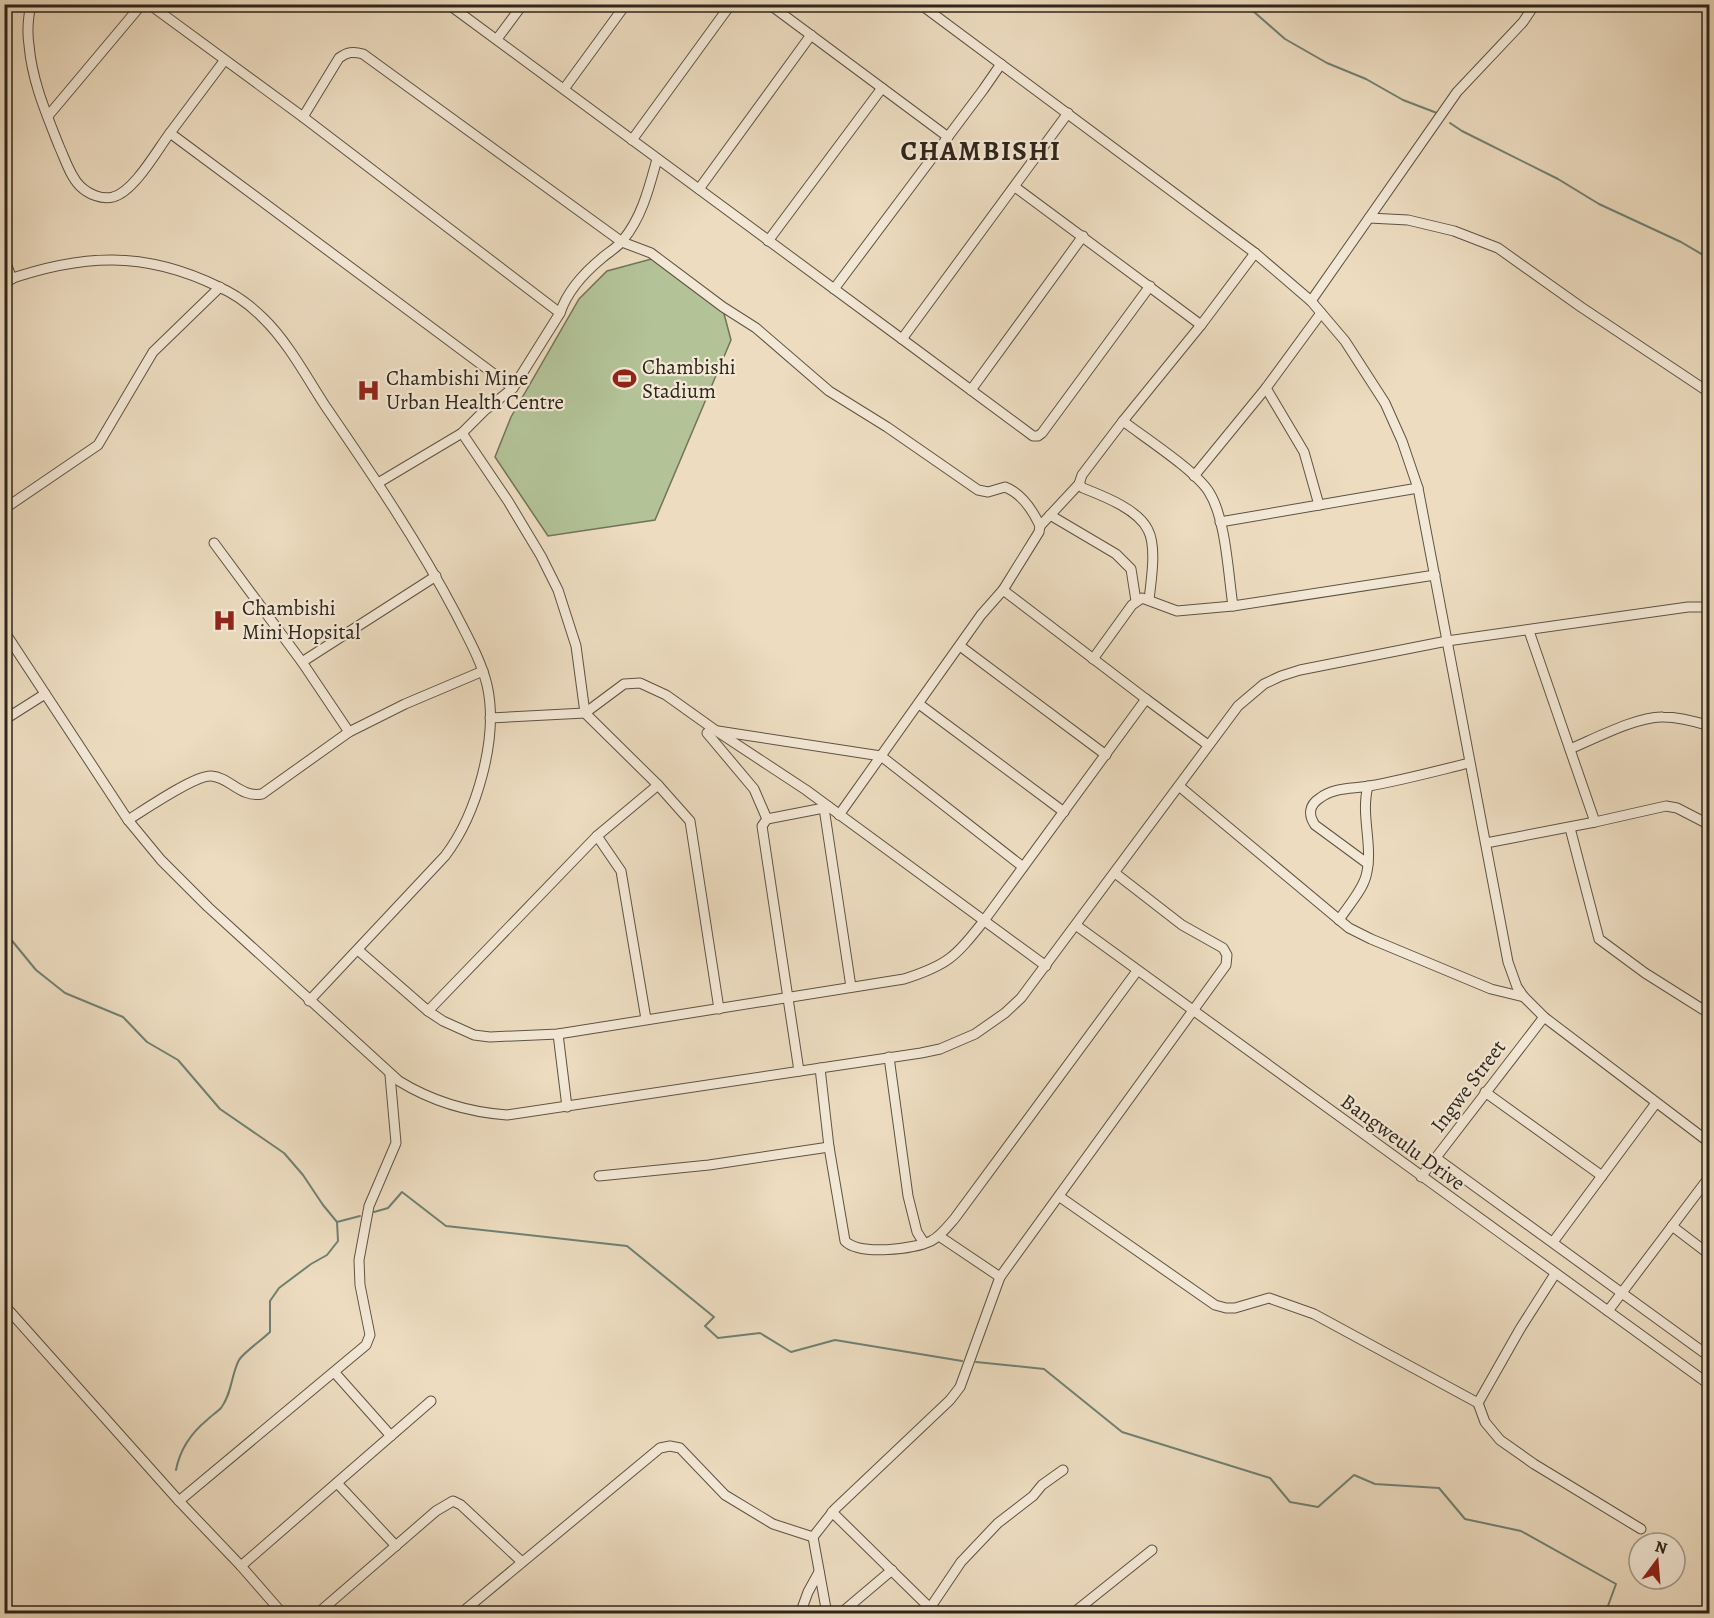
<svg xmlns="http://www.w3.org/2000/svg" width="1714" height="1618" viewBox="0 0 1714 1618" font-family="Alegreya,serif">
  <rect width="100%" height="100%" fill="#eddcc0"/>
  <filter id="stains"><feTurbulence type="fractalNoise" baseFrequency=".00333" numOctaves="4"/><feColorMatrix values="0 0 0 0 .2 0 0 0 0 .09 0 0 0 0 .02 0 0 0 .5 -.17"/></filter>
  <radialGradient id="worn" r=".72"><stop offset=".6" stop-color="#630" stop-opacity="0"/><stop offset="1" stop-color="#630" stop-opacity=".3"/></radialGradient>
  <polygon fill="#b3c297" stroke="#707459" stroke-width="1.5" points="655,258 723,310 731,340 655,520 548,536 495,457 511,417 579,299 607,271"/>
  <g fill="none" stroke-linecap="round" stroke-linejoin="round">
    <g stroke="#6f8073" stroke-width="2">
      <polyline points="1245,4 1285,39 1327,63 1366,79 1403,100 1437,113"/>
      <polyline points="1450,123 1462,131 1558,179 1599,204 1681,242 1710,259"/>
      <polyline points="4,931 36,970 65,993 123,1017 147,1042 178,1060 220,1109 284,1153 303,1175 323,1205 337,1222 360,1216"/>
      <polyline points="374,1212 388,1208 402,1192 446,1226 627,1246 714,1317 705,1326 718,1338 760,1333 791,1352 835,1340 962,1361"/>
      <polyline points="976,1362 1044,1369 1122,1432 1270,1478 1290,1502 1318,1507 1354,1475 1375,1484 1439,1488 1465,1519 1521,1531 1616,1584 1605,1614"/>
      <path d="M176 1470C180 1449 190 1434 207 1420 211 1416 217 1412 221 1408 232 1394 231 1375 239 1360 243 1353 263 1339 270 1332V1301L279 1288 311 1264 327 1255 338 1241 337 1222"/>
    </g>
    <defs>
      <g id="street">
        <path d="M31 4C28 18 27 32 29 45 32 81 46 113 59 146 65 159 70 176 80 186 88 194 102 200 113 197 134 192 157 150 170 133"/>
        <polyline points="149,4 303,117 560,313"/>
        <polyline points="448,4 902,339 1068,113"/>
        <polyline points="769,4 948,137"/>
        <polyline points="920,4 1255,253 1311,301 1345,341 1385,403 1402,441 1418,488 1508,962 1517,987 1524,997 1544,1017 1710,1143"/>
        <polyline points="497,39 523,4"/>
        <polyline points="224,61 170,133 513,388"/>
        <polyline points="564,89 626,4"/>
        <polyline points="48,116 142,4"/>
        <path d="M303 117 339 58C347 52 353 51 363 54L622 242 651 253 723 307 756 328 829 391 887 427 978 490 988 492 1005 487C1021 493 1033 511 1040 526L1039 532 1003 590"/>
        <polyline points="632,140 731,4"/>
        <polyline points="1015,187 1201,325"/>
        <polyline points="699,189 811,35"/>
        <polyline points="1369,218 1408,220 1454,231 1498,248 1581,307 1710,393"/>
        <polyline points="768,241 882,88"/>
        <path d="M1255 253 1201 325 1123 421C1145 438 1195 470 1209 492 1226 519 1228 573 1233 606L1435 575"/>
        <polyline points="4,258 12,279"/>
        <path d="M4 281C81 254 144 250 219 287 235 294 251 306 263 318 288 342 307 378 326 407 372 474 418 542 456 614 467 636 481 660 487 685 499 737 477 814 445 856L309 1001"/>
        <polyline points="834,289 983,90 1001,64"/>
        <polyline points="1311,301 1457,92 1523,22 1535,4"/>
        <polyline points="902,339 1033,436 1038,436 1042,433 1150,286"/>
        <polyline points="1266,388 1304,452 1319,505 1418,488"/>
        <polyline points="971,390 1083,236"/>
        <polyline points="462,433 508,501 541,556 558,590 576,646 585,713 658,785 690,821 719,1009"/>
        <polyline points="1194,476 1266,388 1321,313"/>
        <path d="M378 483 462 433 484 411 513 388 560 313C567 292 585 272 602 258 609 252 618 247 623 240 642 217 649 188 657 159"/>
        <path d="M1079 484 1083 488C1103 496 1138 509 1148 530 1157 547 1151 581 1149 600"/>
        <polyline points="4,509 98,445 153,352 220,287"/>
        <polyline points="1050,515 1116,554 1131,569 1136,601"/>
        <polyline points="1220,522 1319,505"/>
        <polyline points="1040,526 1079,484 1082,475 1123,421"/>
        <polyline points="214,543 302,662 349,732"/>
        <path d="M4 631 128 820 161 860 208 907 399 1081C433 1102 467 1112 507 1115L921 1053 940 1049 975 1034 1005 1013 1021 998 1238 706 1264 684 1281 676 1300 670 1447 641 1688 607H1710"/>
        <polyline points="1529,631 1595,822 1666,806 1677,808 1710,825"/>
        <polyline points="960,646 1106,755"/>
        <polyline points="1093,659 1132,605 1142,598 1177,611 1233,606"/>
        <polyline points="302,662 436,576"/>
        <polyline points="919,704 1064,812"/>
        <polyline points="490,718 585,713 624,684 640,683 666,695 715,730 806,790 1046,966"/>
        <polyline points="4,720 45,694"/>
        <polyline points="718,731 881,756 1023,867"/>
        <polyline points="707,733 754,789 767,819"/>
        <path d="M1570 749C1594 739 1638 716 1663 717 1679 717 1694 721 1710 726"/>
        <polyline points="1179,786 1349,928 1371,939 1491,989 1524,997"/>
        <polyline points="824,808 851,987"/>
        <polyline points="839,815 981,615 1003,590 1146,699"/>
        <path d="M128 820C144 810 195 775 211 776 230 777 240 798 262 794L349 732 405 704 483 671"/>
        <polyline points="1570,828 1599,939 1645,973 1710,1014"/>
        <polyline points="597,836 621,871 646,1019"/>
        <polyline points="1486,843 1595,822"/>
        <path d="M1368 864 1315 825C1308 815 1309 805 1320 798 1334 787 1353 789 1369 786 1403 780 1436 771 1469 763"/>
        <path d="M1339 920C1348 906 1362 891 1366 876 1374 846 1360 816 1368 786"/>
        <polyline points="1077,926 1710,1385"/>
        <path d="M358 950 428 1011 443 1021 474 1035 490 1037 558 1034 904 979C948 965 955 957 983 922L1146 699 1208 745"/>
        <polyline points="428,1011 597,836 658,785"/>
        <polyline points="558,1034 567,1107"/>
        <polyline points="889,1057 908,1196 917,1232 924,1243"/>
        <path d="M820 1068 829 1147 845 1241C860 1256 914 1249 931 1241 941 1236 948 1226 955 1218L1137 971"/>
        <polyline points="799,1071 762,826 767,819 829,807"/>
        <polyline points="1485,1092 1602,1176"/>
        <polyline points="1436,1158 1710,1357"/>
        <polyline points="599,1176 709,1165 829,1147"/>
        <polyline points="1421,1177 1544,1017"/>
        <polyline points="1060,1197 1215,1305 1226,1308 1235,1308 1269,1298 1314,1314 1478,1403 1485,1422 1500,1440 1534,1464 1641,1529"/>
        <polyline points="1672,1226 1710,1255"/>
        <polyline points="939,1236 1000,1277 1226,965 1227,955 1223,948 1182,925 1115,873"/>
        <polyline points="1553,1242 1656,1103"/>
        <polyline points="4,1305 179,1501 241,1566 283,1614"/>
        <polyline points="1608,1311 1710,1176"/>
        <polyline points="335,1373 391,1436"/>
        <polyline points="1478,1403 1520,1329 1555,1274"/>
        <polyline points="337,1483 396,1546"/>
        <polyline points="179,1501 366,1345 370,1335 360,1285 359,1260 369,1206 396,1143 390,1075"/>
        <polyline points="832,1512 936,1614"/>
        <polyline points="241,1566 431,1401"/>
        <polyline points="930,1608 961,1562 998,1523 1033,1496 1042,1485 1063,1470"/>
        <polyline points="317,1614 436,1511 453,1501 461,1505 522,1562"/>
        <polyline points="460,1614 660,1448 670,1446 680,1448 725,1495 773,1524 813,1537"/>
        <polyline points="800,1614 808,1592 819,1572"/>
        <polyline points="827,1614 813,1537 835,1509 950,1400 960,1387 1000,1277"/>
        <polyline points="840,1614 892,1570"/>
        <polyline points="1072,1614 1152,1550"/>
      </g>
    </defs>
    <use href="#street" stroke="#5e5344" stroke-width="11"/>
    <use href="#street" stroke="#f3e8d6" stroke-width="9"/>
  </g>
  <defs>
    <symbol id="stadium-bare" viewBox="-9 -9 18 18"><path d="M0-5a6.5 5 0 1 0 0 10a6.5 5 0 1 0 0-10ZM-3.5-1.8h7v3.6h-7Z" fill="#8f2418" stroke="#f3e8d6" stroke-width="2.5" paint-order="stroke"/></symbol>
    <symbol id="hospital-bare" viewBox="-9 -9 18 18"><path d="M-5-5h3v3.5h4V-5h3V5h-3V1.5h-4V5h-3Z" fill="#8f2418" stroke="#f3e8d6" stroke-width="2.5" paint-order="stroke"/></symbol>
  </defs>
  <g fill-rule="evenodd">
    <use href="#stadium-bare" x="608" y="362" width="33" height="33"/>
    <use href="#hospital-bare" x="352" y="374" width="33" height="33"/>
    <use href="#hospital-bare" x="208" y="604" width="33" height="33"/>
  </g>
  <g text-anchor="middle" stroke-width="4.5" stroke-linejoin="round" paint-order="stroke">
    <g font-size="21" fill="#2e251b" stroke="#f3e8d6" text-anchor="start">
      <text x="642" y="374">Chambishi<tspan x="642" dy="24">Stadium</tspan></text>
      <text x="386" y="385">Chambishi Mine<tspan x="386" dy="24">Urban Health Centre</tspan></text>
      <text x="242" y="615">Chambishi<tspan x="242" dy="24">Mini Hopsital</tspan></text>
    </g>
    <g font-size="21" fill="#2e251b" stroke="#f3e8d6">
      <text transform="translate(1468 1086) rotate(-53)" y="7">Ingwe Street</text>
      <text transform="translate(1403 1142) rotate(36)" y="7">Bangweulu Drive</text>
    </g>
    <g font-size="27" font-weight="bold" letter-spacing="1.5" fill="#2e251b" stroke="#f3e8d6">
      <text x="981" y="160">CHAMBISHI</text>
    </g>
  </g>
  <rect width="1714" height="1618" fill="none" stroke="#eddcc0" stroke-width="24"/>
  <rect x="6" y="6" width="1702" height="1606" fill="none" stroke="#2e251b" stroke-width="3"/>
  <rect x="12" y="12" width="1690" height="1594" fill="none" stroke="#2e251b" stroke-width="1.5"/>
  <g transform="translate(1657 1561) rotate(16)"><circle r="28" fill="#f3e8d6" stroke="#a49a8b" stroke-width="1.5"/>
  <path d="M0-4.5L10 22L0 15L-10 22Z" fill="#8f2418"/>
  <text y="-9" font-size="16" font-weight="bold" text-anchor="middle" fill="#2e251b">N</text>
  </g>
  <rect width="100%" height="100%" filter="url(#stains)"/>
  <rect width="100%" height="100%" fill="url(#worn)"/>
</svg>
